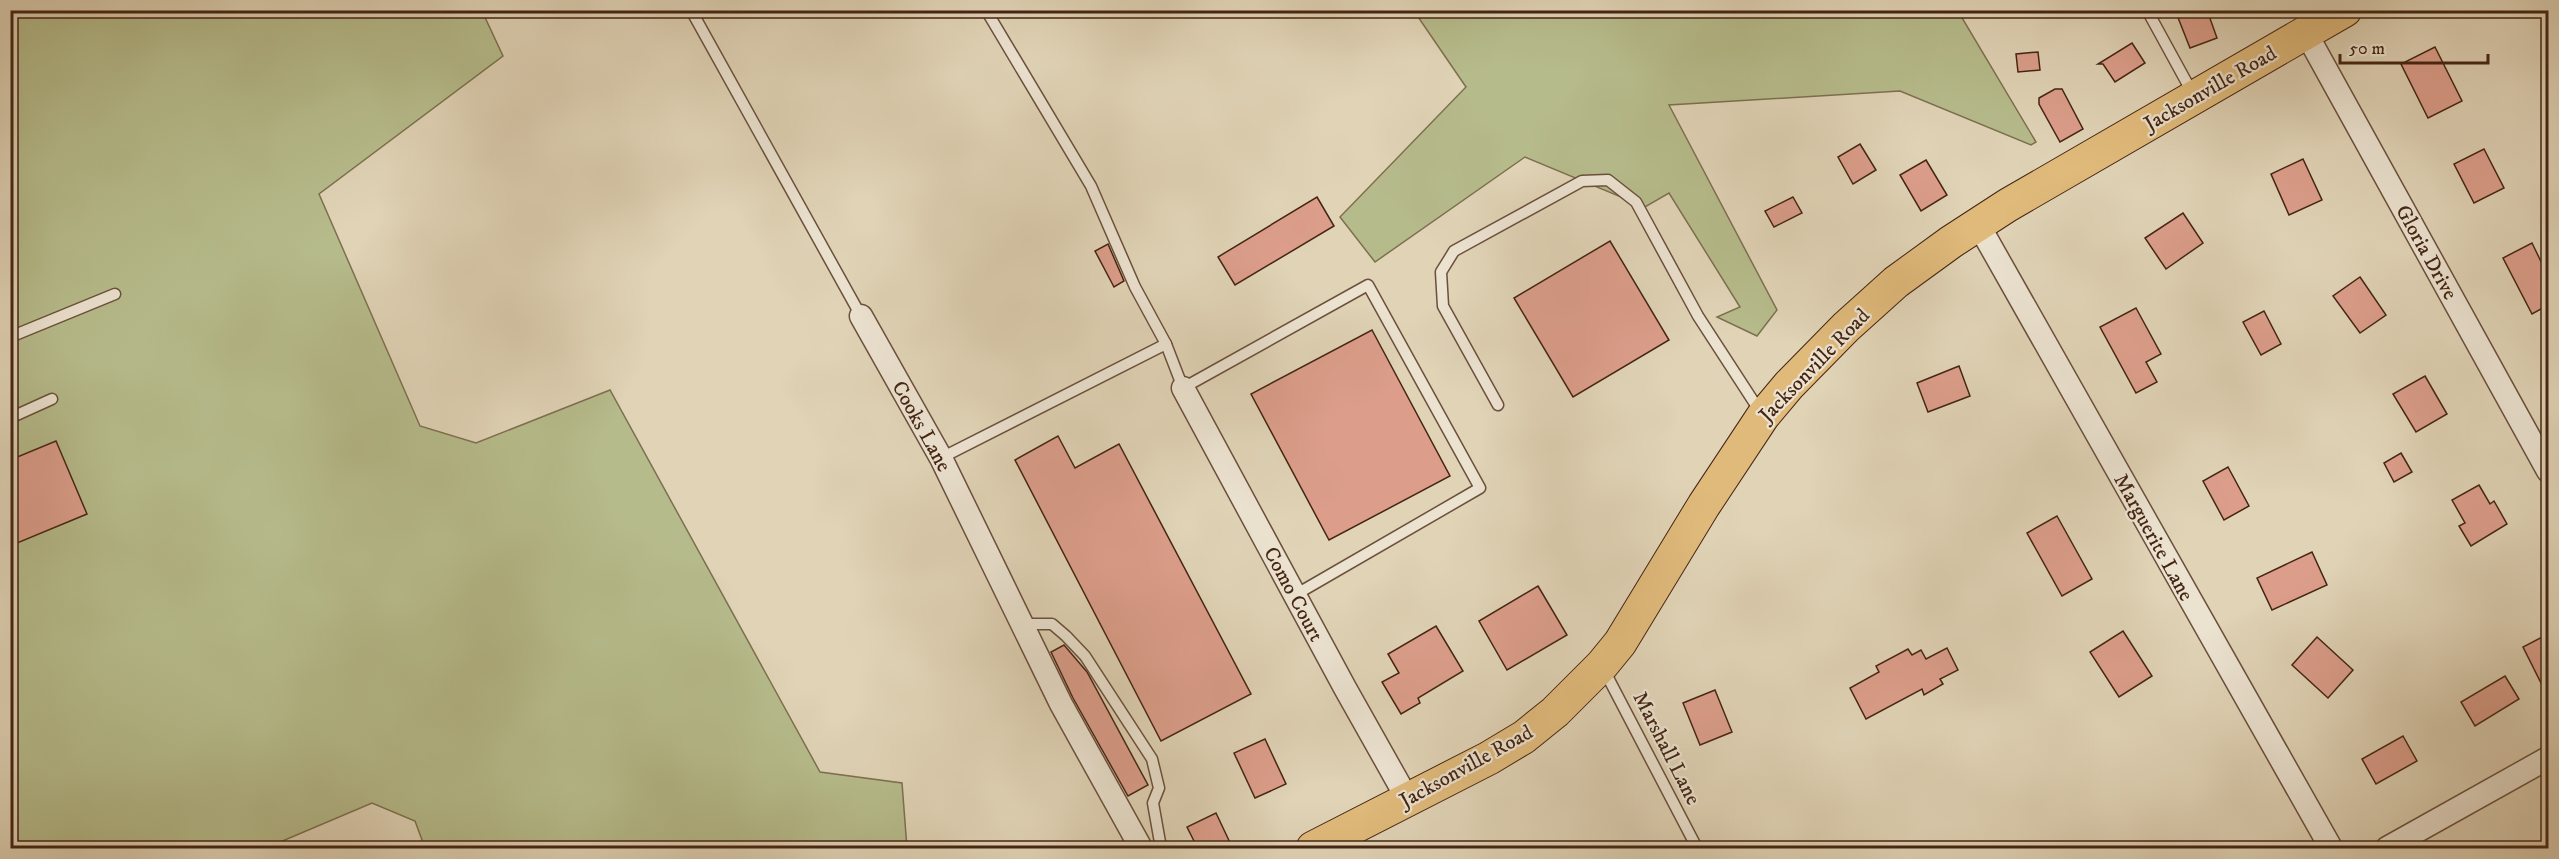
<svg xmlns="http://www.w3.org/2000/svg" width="2559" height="859" viewBox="0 0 2559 859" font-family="'IM FELL DW Pica',serif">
  <rect width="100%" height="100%" fill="#e0d3b6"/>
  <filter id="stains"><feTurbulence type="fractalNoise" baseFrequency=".00333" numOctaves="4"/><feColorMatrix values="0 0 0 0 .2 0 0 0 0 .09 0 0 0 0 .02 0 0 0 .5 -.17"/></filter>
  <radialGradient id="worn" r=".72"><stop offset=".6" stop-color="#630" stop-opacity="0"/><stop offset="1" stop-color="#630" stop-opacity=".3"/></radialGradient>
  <g fill="#b6bb8b" stroke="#7d704f" stroke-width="1.5">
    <polygon points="10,11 482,11 503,56 319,194 420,426 476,443 610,390 820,772 902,783 907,848 425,848 415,821 372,803 266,848 11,848"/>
    <polygon points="1414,11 1958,11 2036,142 2031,145 1900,91 1669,105 1777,310 1757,336 1717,317 1740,307 1669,193 1645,207 1525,157 1375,262 1340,217 1466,87"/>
  </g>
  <g fill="#dc9e8b" stroke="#442513" stroke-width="1.5">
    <polygon points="2175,10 2207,10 2217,38 2190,48"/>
    <polygon points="2132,43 2145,63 2115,82 2103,64 2098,64"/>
    <polygon points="2435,47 2462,101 2428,118 2401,64"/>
    <polygon points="2038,52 2040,70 2018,72 2016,54"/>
    <polygon points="2055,89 2062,89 2083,129 2060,142 2039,104 2039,98"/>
    <polygon points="1860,144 1876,170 1853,184 1838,157"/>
    <polygon points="2484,149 2504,188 2474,203 2454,164"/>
    <polygon points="2303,159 2322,200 2289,215 2271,174"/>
    <polygon points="1926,160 1947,195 1921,211 1900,175"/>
    <polygon points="1317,197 1334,226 1235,285 1218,257"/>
    <polygon points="1793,197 1802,213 1774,227 1765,211"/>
    <polygon points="2183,213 2203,243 2166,269 2145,238"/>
    <polygon points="1610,241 1669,340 1573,397 1514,298"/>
    <polygon points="2532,243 2548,276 2548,305 2532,314 2503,258"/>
    <polygon points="1108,244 1124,281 1114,287 1095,251"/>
    <polygon points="2360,277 2386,315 2360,333 2333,296"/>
    <polygon points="2136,308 2161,354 2146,362 2157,382 2136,393 2100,327"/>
    <polygon points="2264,311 2281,344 2261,355 2243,322"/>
    <polygon points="1372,330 1450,476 1329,540 1251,394"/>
    <polygon points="1959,366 1970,396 1928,412 1917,383"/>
    <polygon points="2425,376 2447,414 2416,432 2393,394"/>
    <polygon points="1058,436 1075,468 1119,444 1251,694 1161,741 1015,460"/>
    <polygon points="56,441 87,514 10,546 10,460"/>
    <polygon points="2401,453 2412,472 2394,482 2384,463"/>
    <polygon points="2228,467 2249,506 2224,520 2203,481"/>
    <polygon points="2479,485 2490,504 2494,501 2507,524 2471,546 2459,526 2465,523 2452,500"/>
    <polygon points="2057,516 2092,579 2062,596 2027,533"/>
    <polygon points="2312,552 2327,585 2272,610 2257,578"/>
    <polygon points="1538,586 1567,635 1507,670 1479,621"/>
    <polygon points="1436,626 1463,671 1418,698 1420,703 1401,714 1382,682 1399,673 1388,654"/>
    <polygon points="2123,631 2152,676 2119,697 2090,652"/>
    <polygon points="2548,634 2548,697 2523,647"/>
    <polygon points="2317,637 2353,670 2328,698 2292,665"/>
    <polygon points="1064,645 1087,672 1148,785 1128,796 1073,698 1051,652"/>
    <polygon points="1947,648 1958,670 1940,679 1943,684 1924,695 1922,689 1866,719 1850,688 1879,672 1876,666 1908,649 1912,655 1921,650 1926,659"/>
    <polygon points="2505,676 2519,699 2475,726 2461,702"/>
    <polygon points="1715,690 1732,732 1700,745 1683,703"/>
    <polygon points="2403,736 2417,761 2376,784 2362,759"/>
    <polygon points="1265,739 1286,784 1255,798 1234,753"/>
    <polygon points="1216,813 1233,849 1198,849 1187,827"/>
  </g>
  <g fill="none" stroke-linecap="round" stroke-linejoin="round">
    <defs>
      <g id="service">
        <polyline points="691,10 861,316"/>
        <polyline points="986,10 1091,186 1135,287 1166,344 1183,388 1368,285 1480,488 1295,595"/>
        <polyline points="2147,10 2193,94"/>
        <polyline points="10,337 115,294"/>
        <polyline points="1498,405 1443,306 1441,272 1454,251 1582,181 1608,180 1636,202 1698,316 1761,413"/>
        <polyline points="10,418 52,399"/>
        <polyline points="941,458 1166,344"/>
        <polyline points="1022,624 1052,624 1066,636 1085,656 1152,759 1159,788 1153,803 1161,848"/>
        <polyline points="1603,668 1697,848"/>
      </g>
      <g id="minor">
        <polyline points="2306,33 2548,471"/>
        <polyline points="1978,224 2331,848"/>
        <polyline points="861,316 941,458 1061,704 1141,848"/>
        <polyline points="1183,388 1345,688 1408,800"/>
        <polyline points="2387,848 2548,758"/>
      </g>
      <polyline id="primary" points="1313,848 1489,758 1524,737 1555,712 1602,665 1620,643 1704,505 1763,416 1789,385 1846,327 1896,282 1951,242 2008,205 2345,10"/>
    </defs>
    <use href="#service" stroke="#6b503c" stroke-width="13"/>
    <use href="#minor" stroke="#6b503c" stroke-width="25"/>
    <use href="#primary" stroke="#442513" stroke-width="35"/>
    <use href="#service" stroke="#ebe2d0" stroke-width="10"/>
    <use href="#minor" stroke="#ebe2d0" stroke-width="22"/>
    <use href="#primary" stroke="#e0ba7b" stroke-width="33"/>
  </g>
  <g text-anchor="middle" stroke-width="4.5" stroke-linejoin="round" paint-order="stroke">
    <g font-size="21" fill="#442513" stroke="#ebe2d0">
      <text transform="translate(2210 88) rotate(-30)" y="7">Jacksonville Road</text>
      <text transform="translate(2427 252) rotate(61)" y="7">Gloria Drive</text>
      <text transform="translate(1814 365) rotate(-46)" y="7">Jacksonville Road</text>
      <text transform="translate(922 426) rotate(61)" y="7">Cooks Lane</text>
      <text transform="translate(2154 537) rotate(61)" y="7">Marguerite Lane</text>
      <text transform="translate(1294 594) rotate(62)" y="7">Como Court</text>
      <text transform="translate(1667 748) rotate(63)" y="7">Marshall Lane</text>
      <text transform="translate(1466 766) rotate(-29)" y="7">Jacksonville Road</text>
    </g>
  </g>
  <rect width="2559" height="859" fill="none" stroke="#e0d3b6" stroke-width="36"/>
  <rect x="12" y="12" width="2535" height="835" fill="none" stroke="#442513" stroke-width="3"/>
  <rect x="18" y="18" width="2523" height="823" fill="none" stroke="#442513" stroke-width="1.5"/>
  <path d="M2340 54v9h148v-9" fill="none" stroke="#442513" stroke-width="3"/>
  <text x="2349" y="54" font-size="18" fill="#442513" stroke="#ebe2d0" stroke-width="4.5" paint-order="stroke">50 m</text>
  <rect width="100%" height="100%" filter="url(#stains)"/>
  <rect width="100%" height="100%" fill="url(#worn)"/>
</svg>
